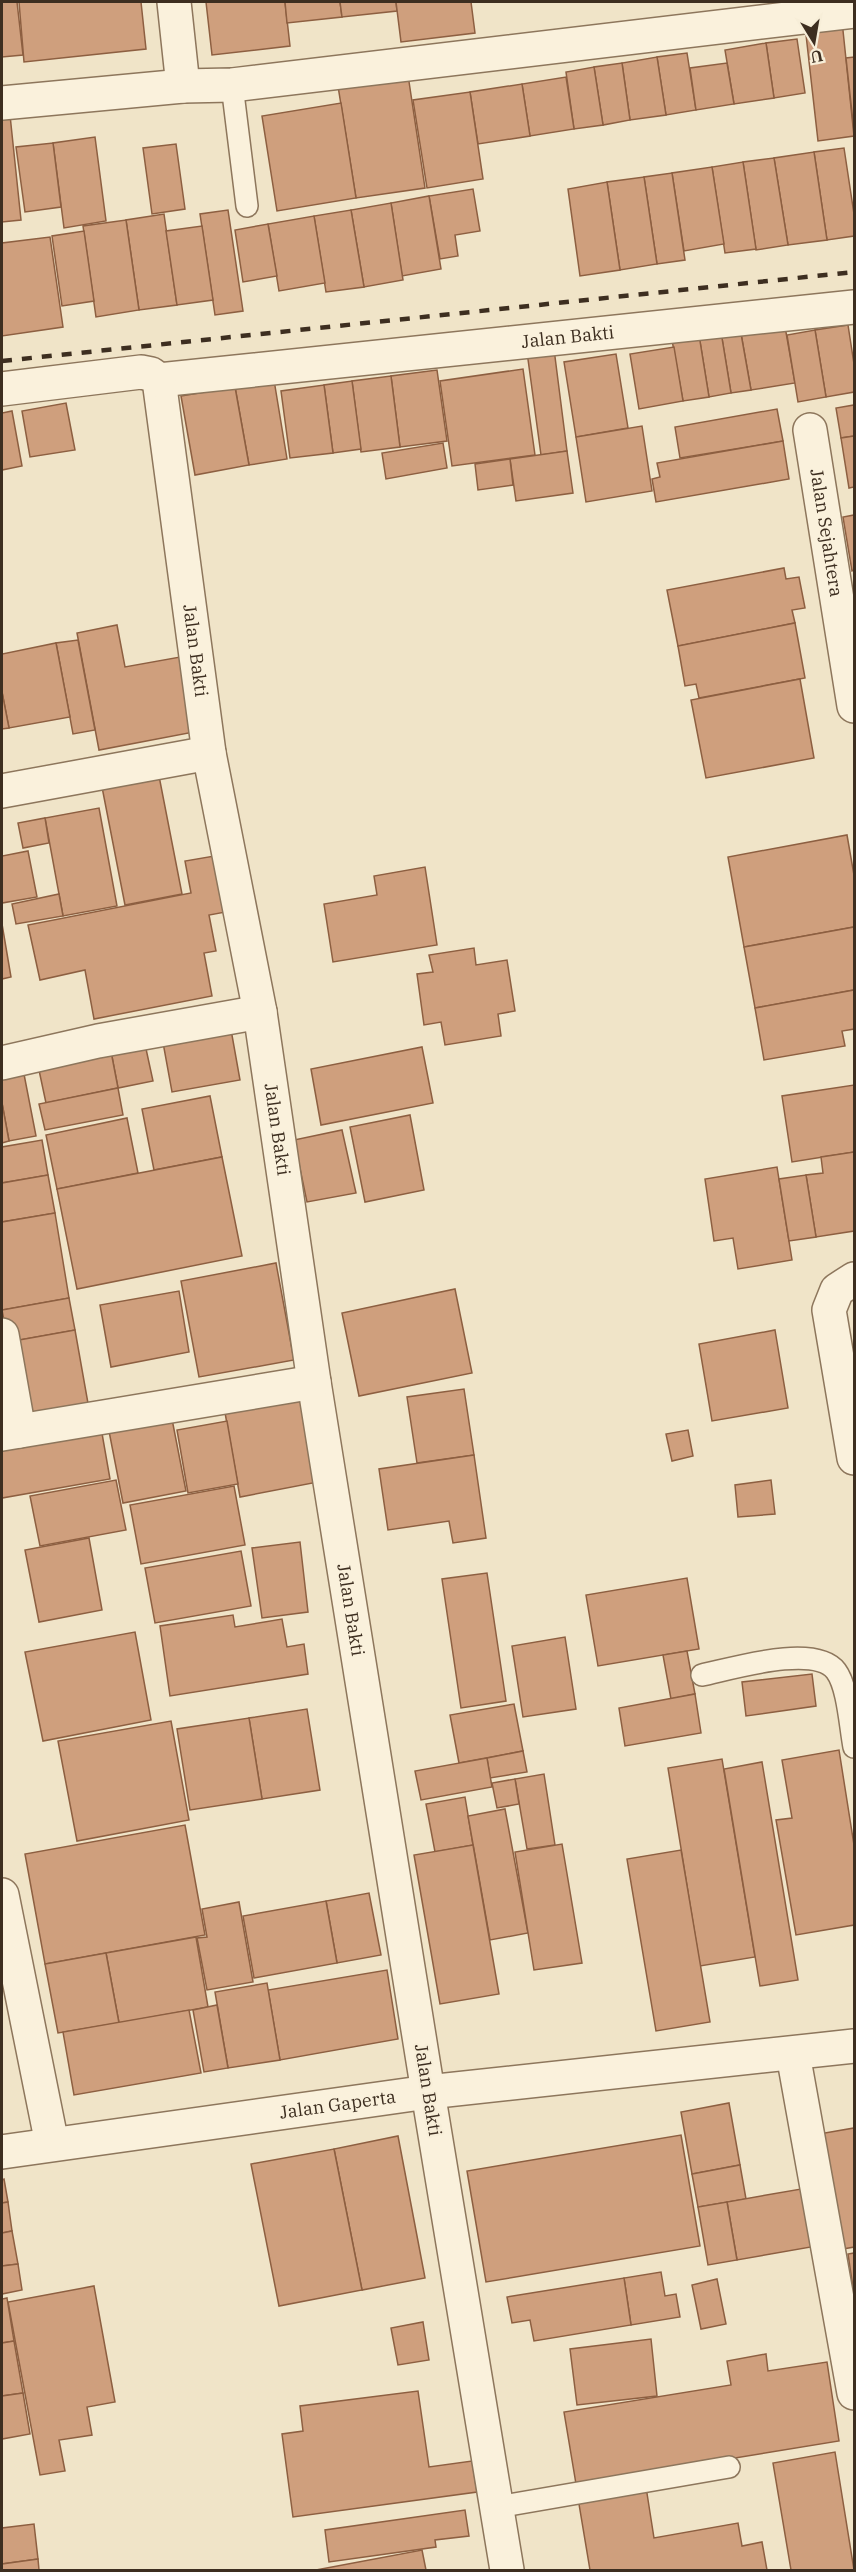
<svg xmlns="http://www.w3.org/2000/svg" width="856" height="2572" viewBox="0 0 856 2572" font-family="'IBM Plex Serif',serif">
  <rect width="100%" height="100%" fill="#f0e4c8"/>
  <g fill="#cf9f7d" stroke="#8d5f41" stroke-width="1.5">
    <polygon points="2,2 17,2 23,55 2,57"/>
    <polygon points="19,2 141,2 146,49 24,62"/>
    <polygon points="206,2 285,2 290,46 212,55"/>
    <polygon points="285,2 340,2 342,17 287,23"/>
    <polygon points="340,2 396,2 397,11 342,17"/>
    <polygon points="396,2 471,2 475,33 401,42"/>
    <polygon points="842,21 854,136 818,141 805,26"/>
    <polygon points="797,39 805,93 774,98 766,43"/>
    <polygon points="766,43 774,98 734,104 725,50"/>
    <polygon points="687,53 696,110 666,115 657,57"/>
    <polygon points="657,57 666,115 630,120 622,63"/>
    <polygon points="854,57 854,131 846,58"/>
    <polygon points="622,63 630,120 603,125 594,67"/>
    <polygon points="727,63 734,104 696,110 690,68"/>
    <polygon points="594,67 603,125 574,129 566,72"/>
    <polygon points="408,75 425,188 356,198 338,86"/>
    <polygon points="566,77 574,129 530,136 522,84"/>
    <polygon points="522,84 530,136 478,144 470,92"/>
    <polygon points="470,92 483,179 427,188 413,100"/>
    <polygon points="341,103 356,198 277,211 262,116"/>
    <polygon points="10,115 21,220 2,222 2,116"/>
    <polygon points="95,137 106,221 64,228 53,143"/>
    <polygon points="53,143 61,207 25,212 16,147"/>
    <polygon points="176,144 185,209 152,214 143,148"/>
    <polygon points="844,148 854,214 854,236 827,240 814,152"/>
    <polygon points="814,152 827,240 788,245 774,158"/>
    <polygon points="774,158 788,245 756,250 743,162"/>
    <polygon points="743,162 756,249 725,253 712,167"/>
    <polygon points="712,167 724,244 684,251 672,173"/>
    <polygon points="672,173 685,260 657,264 644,177"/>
    <polygon points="644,177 657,264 620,270 607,182"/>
    <polygon points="607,182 620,270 580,276 568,189"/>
    <polygon points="473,189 480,231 455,235 458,256 440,259 429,196"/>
    <polygon points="429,196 441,269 402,276 391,203"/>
    <polygon points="391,203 403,280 364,287 351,210"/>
    <polygon points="228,210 243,311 215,315 200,214"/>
    <polygon points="351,210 364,287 326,292 314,216"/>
    <polygon points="164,214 177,305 139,310 126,220"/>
    <polygon points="314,216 325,283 279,291 268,224"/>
    <polygon points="126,220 139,310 96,317 83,226"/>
    <polygon points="268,224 277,276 243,282 235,230"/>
    <polygon points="202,226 213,300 177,305 166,231"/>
    <polygon points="84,231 94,301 62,306 52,236"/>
    <polygon points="50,237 63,327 2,336 2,243"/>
    <polygon points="784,321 795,383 751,390 740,328"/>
    <polygon points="848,325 854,364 854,392 826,397 815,330"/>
    <polygon points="740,328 751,390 731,393 721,332"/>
    <polygon points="815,330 826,397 798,402 787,335"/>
    <polygon points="721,332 731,393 709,397 699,335"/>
    <polygon points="699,335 709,397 683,401 672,340"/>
    <polygon points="674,347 683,401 639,409 630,354"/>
    <polygon points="554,349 567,451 541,455 527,352"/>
    <polygon points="616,354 628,428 576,437 564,362"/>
    <polygon points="523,369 535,455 452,466 440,381"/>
    <polygon points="437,370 447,441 400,447 391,376"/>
    <polygon points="391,376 400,447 361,452 352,381"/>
    <polygon points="274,380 287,459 249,465 235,387"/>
    <polygon points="352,381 361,449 333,453 324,385"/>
    <polygon points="324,385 333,453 290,458 281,391"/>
    <polygon points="235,387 249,465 195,475 181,396"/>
    <polygon points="66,403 75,450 30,457 22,411"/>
    <polygon points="854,405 854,436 841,438 836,408"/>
    <polygon points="777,409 783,441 680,458 675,427"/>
    <polygon points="12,411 22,466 2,470 2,413"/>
    <polygon points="642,426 652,491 586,502 576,437"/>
    <polygon points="854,436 854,487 849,488 841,438"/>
    <polygon points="783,441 789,479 656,502 652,479 660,477 657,463"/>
    <polygon points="443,443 447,468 386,479 382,453"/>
    <polygon points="567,451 573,493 516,501 510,459"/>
    <polygon points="510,459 513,485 478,490 475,464"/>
    <polygon points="854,515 854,570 852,571 843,517"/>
    <polygon points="784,568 786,579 799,577 805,608 792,610 795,623 678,646 667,590"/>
    <polygon points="795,623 805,678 699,698 696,684 685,686 678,646"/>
    <polygon points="117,625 125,667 180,657 194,732 99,750 77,633"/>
    <polygon points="78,640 95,730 73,734 56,643"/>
    <polygon points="56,643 70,717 9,728 2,692 2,654"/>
    <polygon points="800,679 814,758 706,778 691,700"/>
    <polygon points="2,692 9,728 2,729"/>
    <polygon points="159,776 182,894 125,905 102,787"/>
    <polygon points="99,808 117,906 63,916 45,818"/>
    <polygon points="45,818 49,843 23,848 18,823"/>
    <polygon points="847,835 854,875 854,927 744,947 728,857"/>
    <polygon points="28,851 37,897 2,903 2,856"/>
    <polygon points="220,855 231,911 209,915 216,951 204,953 212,996 94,1019 85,970 40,980 28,925 191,893 185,861"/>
    <polygon points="425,867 437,945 333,962 324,904 377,895 374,876"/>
    <polygon points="59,894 63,916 16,924 12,904"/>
    <polygon points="2,924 11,977 2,979"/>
    <polygon points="854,927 854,990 755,1008 744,947"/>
    <polygon points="474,948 476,965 507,960 515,1011 498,1014 501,1036 445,1045 441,1022 424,1025 417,974 433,972 429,955"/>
    <polygon points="854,990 854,1029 842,1031 845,1046 764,1060 755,1008"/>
    <polygon points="230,1024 240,1080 172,1092 162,1037"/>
    <polygon points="143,1035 153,1081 118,1088 109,1041"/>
    <polygon points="109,1041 118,1088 46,1103 36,1056"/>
    <polygon points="422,1047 433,1103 321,1125 311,1069"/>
    <polygon points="23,1069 36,1136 9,1141 2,1103 2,1073"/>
    <polygon points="854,1085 854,1152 792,1162 782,1096"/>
    <polygon points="118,1088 123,1115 45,1130 39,1104"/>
    <polygon points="210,1096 222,1157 154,1170 142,1109"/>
    <polygon points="2,1103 9,1141 2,1143"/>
    <polygon points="410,1115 424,1190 365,1202 350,1127"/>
    <polygon points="127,1118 138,1173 57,1189 46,1135"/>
    <polygon points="342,1130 356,1193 307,1202 294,1140"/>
    <polygon points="42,1140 48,1175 2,1183 2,1147"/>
    <polygon points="854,1152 854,1231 816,1237 806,1175 823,1173 821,1157"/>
    <polygon points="222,1157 242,1256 77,1289 57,1189"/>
    <polygon points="777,1167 792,1260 738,1269 733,1238 714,1241 705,1179"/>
    <polygon points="48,1175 55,1213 2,1222 2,1183"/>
    <polygon points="806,1175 816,1237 789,1241 779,1179"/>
    <polygon points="55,1213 69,1298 2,1310 2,1222"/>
    <polygon points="276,1263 294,1360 199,1377 181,1281"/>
    <polygon points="455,1289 472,1373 359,1396 342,1313"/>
    <polygon points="179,1291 189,1352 111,1367 100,1305"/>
    <polygon points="69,1298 75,1330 8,1342 2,1310"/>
    <polygon points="75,1330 89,1409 22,1420 8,1342"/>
    <polygon points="775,1330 788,1408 712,1421 699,1344"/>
    <polygon points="464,1389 474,1455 417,1463 407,1397"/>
    <polygon points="302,1392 318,1482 240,1497 224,1407"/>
    <polygon points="171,1414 186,1491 123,1503 108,1426"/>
    <polygon points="227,1421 238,1484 188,1493 177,1430"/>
    <polygon points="100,1422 110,1479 2,1498 2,1440"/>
    <polygon points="688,1430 693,1456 672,1461 666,1434"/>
    <polygon points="474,1455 486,1538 453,1543 449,1521 388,1530 379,1469"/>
    <polygon points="116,1480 126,1530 40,1546 30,1496"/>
    <polygon points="771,1480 775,1514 738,1517 735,1485"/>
    <polygon points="234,1486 245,1545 141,1564 130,1505"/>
    <polygon points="89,1538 102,1610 39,1622 25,1550"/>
    <polygon points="300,1542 308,1612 262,1618 252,1548"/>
    <polygon points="241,1551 251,1606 155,1623 145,1568"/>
    <polygon points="487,1573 506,1701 461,1708 442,1579"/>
    <polygon points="687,1578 699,1649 598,1666 586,1595"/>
    <polygon points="233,1615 235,1627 282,1619 287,1647 304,1644 308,1674 170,1696 160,1626"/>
    <polygon points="135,1632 151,1720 43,1741 25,1652"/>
    <polygon points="565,1637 576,1709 523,1717 512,1646"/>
    <polygon points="687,1651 695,1694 671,1699 663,1655"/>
    <polygon points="812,1674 816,1706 746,1716 742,1682"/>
    <polygon points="695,1694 701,1733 625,1746 619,1708"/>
    <polygon points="514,1704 523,1751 459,1763 450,1715"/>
    <polygon points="307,1709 320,1790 262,1799 249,1718"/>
    <polygon points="249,1718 262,1799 190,1810 177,1729"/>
    <polygon points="171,1721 189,1820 77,1841 58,1741"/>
    <polygon points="839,1750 854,1845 854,1925 796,1935 776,1820 792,1818 782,1760"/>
    <polygon points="523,1751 527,1772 490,1778 487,1758"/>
    <polygon points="487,1758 492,1787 421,1800 415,1771"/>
    <polygon points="722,1759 755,1957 700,1966 668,1768"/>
    <polygon points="762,1762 798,1980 760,1986 724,1769"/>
    <polygon points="544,1774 555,1845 527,1849 515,1779"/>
    <polygon points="515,1779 519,1804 497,1808 492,1783"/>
    <polygon points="465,1797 473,1845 435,1852 426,1804"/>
    <polygon points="505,1809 528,1933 490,1940 468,1816"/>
    <polygon points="185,1825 205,1935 45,1964 25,1854"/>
    <polygon points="562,1844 582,1963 534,1970 515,1852"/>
    <polygon points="473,1845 499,1994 440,2004 414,1855"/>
    <polygon points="681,1850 710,2022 656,2031 627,1859"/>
    <polygon points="369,1893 381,1955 337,1963 326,1901"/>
    <polygon points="326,1901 337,1963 254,1978 243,1916"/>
    <polygon points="239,1902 253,1982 207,1990 197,1938 207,1937 202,1909"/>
    <polygon points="196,1937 208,2007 119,2023 106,1953"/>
    <polygon points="106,1953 119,2023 58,2033 45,1964"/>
    <polygon points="387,1970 398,2039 280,2060 268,1990"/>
    <polygon points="267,1983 280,2060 228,2068 215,1992"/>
    <polygon points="217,2005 228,2068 204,2072 193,2010"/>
    <polygon points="189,2010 201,2073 74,2095 63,2032"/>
    <polygon points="729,2103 740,2165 692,2174 681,2112"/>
    <polygon points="854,2128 854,2247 832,2251 813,2135"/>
    <polygon points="681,2135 700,2246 486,2282 467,2171"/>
    <polygon points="398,2136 425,2278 362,2290 334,2149"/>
    <polygon points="334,2149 362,2290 279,2306 251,2164"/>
    <polygon points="740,2165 746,2199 698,2207 692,2174"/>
    <polygon points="4,2179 8,2202 2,2203 2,2180"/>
    <polygon points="801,2189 811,2247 737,2260 727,2202"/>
    <polygon points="8,2202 12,2231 2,2233 2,2203"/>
    <polygon points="727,2202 737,2260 708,2265 698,2207"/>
    <polygon points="12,2231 18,2264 2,2266 2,2233"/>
    <polygon points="854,2253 854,2294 848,2254"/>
    <polygon points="18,2264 22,2290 2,2294 2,2266"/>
    <polygon points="661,2272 665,2296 676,2294 680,2317 631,2325 624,2278"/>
    <polygon points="624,2278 631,2325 534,2341 530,2320 512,2323 507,2297"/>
    <polygon points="717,2279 726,2324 701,2329 692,2285"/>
    <polygon points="94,2286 115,2402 87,2407 92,2435 59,2440 65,2471 40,2475 8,2302"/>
    <polygon points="7,2298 14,2341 2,2343 2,2299"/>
    <polygon points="423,2322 429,2360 398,2365 391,2328"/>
    <polygon points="651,2339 657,2396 577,2405 570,2349"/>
    <polygon points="14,2341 23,2393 2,2396 2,2343"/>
    <polygon points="766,2354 768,2371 827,2362 839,2441 576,2484 564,2412 731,2385 727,2361"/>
    <polygon points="418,2391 429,2467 472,2461 477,2492 293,2517 282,2434 303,2431 300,2406"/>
    <polygon points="23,2393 30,2434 2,2439 2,2396"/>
    <polygon points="835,2452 854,2570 791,2570 773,2463"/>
    <polygon points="646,2487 654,2538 738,2523 742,2546 762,2542 767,2570 590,2570 578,2498"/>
    <polygon points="465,2510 469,2536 435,2540 436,2547 329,2562 325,2530"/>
    <polygon points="34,2524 38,2559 2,2564 2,2528"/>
    <polygon points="422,2550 426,2570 316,2570"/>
    <polygon points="38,2559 39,2570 2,2570 2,2564"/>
  </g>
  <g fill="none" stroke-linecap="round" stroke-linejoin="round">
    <defs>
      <g id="service">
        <polyline points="232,85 247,206"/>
        <path d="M702 1675C731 1669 815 1643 836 1671 848 1687 850 1726 854 1747"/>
        <polyline points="497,2507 729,2467"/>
      </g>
      <g id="minor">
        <polyline points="174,2 183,86"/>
        <polyline points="2,103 183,86 232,85 854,11"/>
        <path id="s1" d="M159 380 209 753 260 1012 314 1382 428 2092"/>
        <path id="s2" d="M159 380 854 307"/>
        <polyline points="2,389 141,372 151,374 159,380"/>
        <path id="s3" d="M810 430 854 706"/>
        <polyline points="2,791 209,753"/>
        <polyline points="2,1063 98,1041 260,1012"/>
        <polyline points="854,1279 837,1290 829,1310 854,1458"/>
        <polyline points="2,1335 19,1431"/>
        <polyline points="2,1434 314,1382"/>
        <polyline points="2,1895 52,2144"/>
        <polyline points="793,2054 854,2393"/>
      </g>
      <g id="tertiary">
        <polyline points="428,2092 507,2570"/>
        <path id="s4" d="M2 2152 428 2092 854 2046"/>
      </g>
    </defs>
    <use href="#service" stroke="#8d765c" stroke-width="24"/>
    <use href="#minor" stroke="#8d765c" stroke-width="36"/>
    <use href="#tertiary" stroke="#8d765c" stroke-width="36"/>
    <use href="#service" stroke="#faf1dc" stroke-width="21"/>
    <use href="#minor" stroke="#faf1dc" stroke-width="33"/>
    <use href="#tertiary" stroke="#faf1dc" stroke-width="33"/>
    <polyline stroke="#3d2e20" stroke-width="4.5" stroke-dasharray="10 10" stroke-linecap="butt" points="2,361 854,272"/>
  </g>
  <g text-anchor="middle" stroke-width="4.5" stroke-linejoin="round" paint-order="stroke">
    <g font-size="18" fill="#3d2e20" stroke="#f7eed8">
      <text dy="6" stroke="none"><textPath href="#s2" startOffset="411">Jalan Bakti</textPath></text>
      <text dy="6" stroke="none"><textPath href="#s3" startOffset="104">Jalan Sejahtera</textPath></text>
      <text dy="6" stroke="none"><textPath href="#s1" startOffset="273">Jalan Bakti</textPath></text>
      <text dy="6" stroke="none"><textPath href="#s1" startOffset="759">Jalan Bakti</textPath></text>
      <text dy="6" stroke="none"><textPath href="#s1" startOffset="1245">Jalan Bakti</textPath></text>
      <text transform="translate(428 2090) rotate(81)" y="6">Jalan Bakti</text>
      <text dy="6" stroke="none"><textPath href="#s4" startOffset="339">Jalan Gaperta</textPath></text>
    </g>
  </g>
  <rect width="856" height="2572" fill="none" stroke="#3d2e20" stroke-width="6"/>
  <g transform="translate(814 42) rotate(169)" stroke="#f7eed8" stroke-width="4.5" paint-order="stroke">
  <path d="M0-4.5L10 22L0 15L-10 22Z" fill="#3d2e20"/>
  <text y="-9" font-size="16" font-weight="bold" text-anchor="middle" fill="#3d2e20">U</text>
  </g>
</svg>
